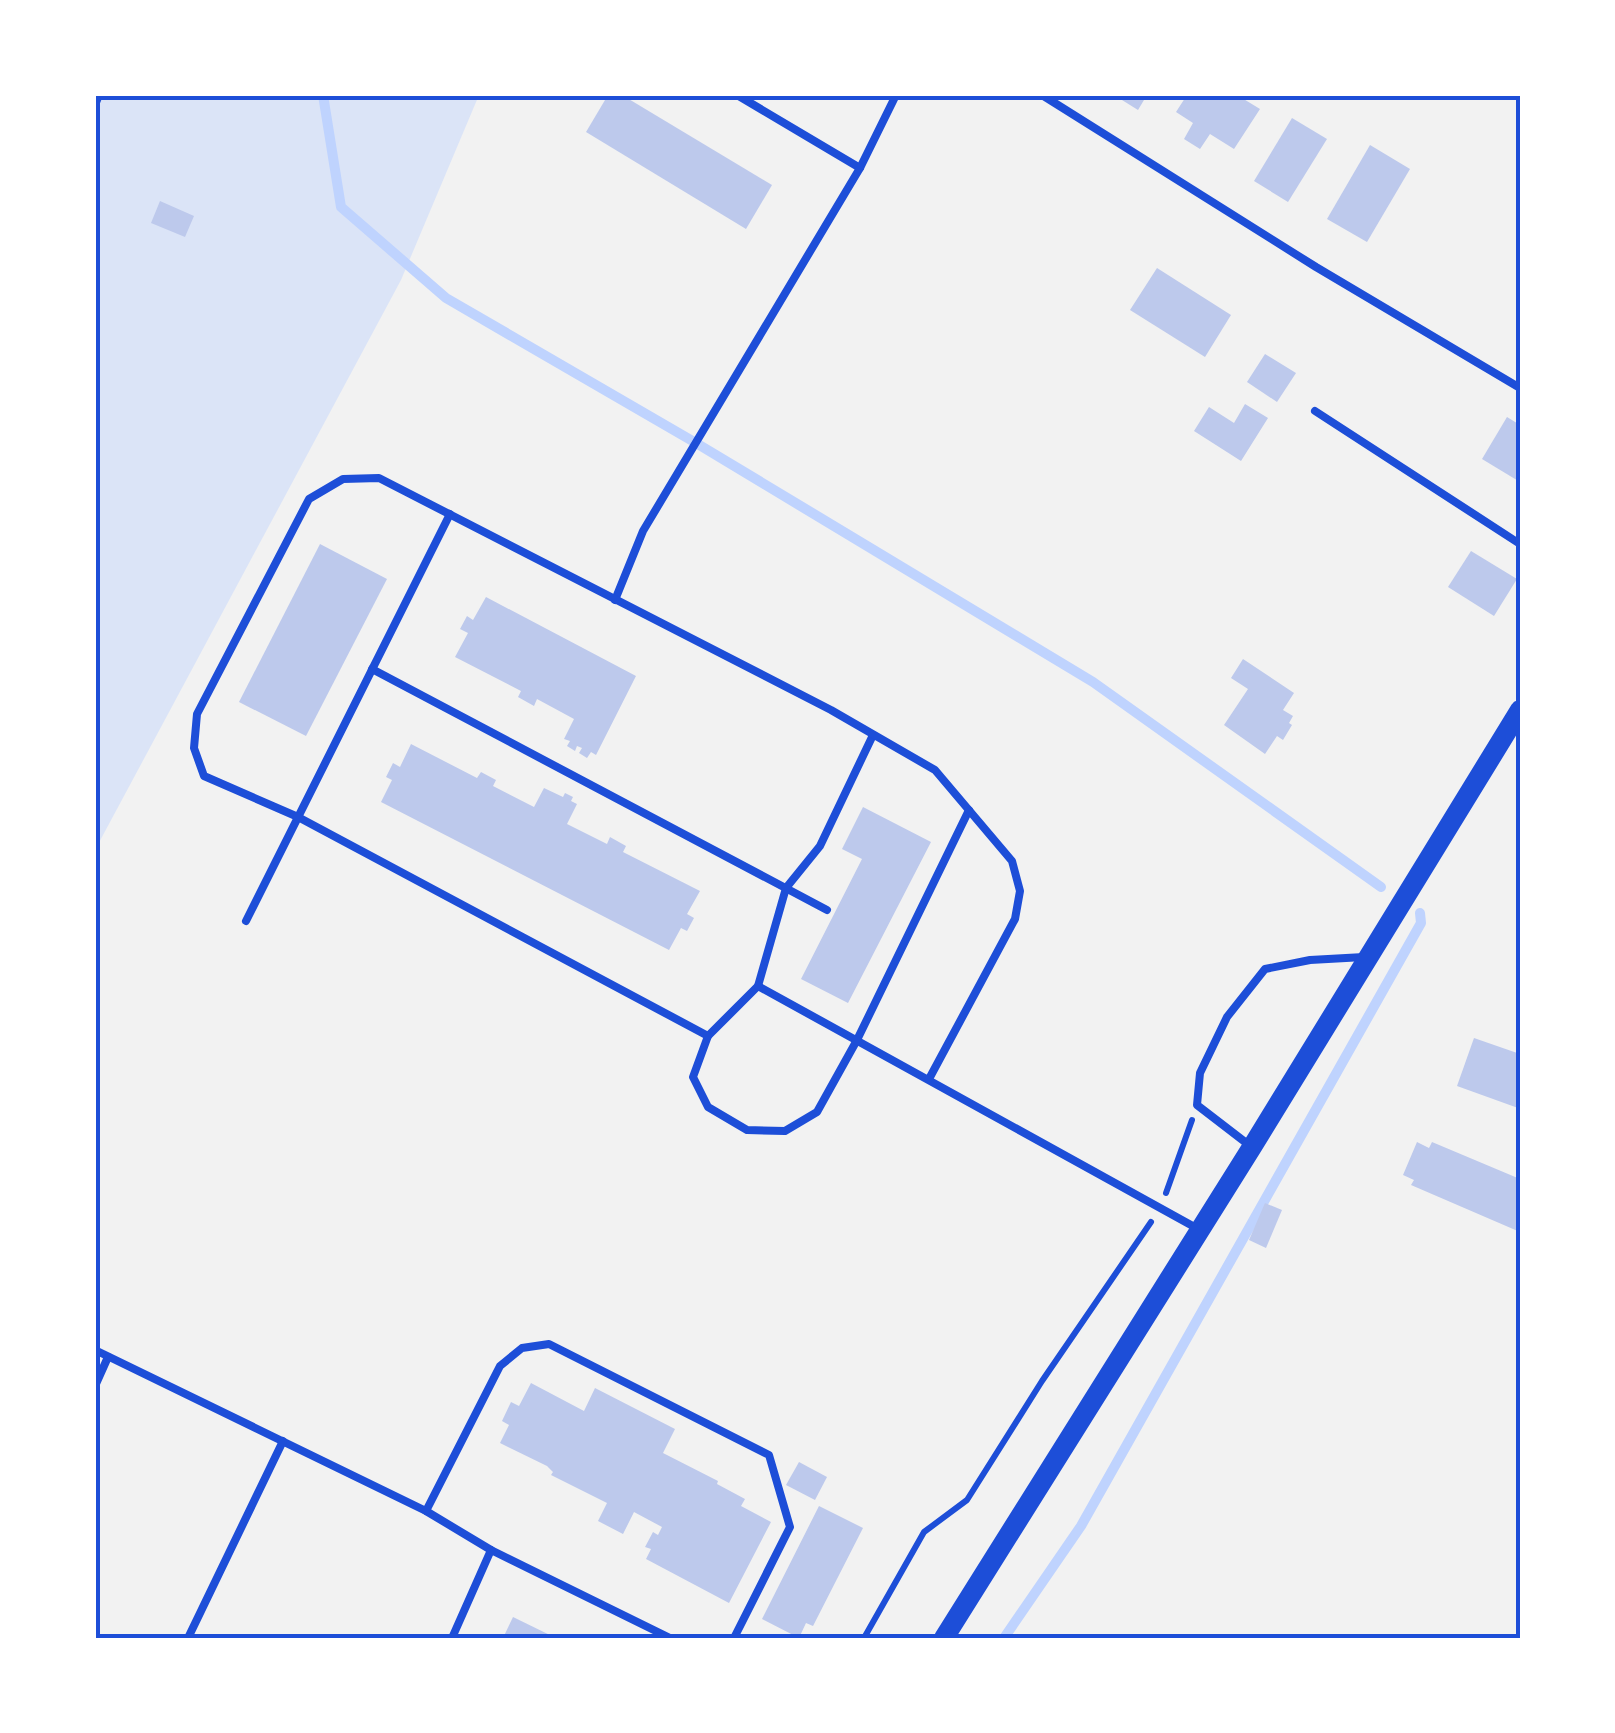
<svg xmlns="http://www.w3.org/2000/svg" width="1615" height="1733" viewBox="0 0 1615 1733" font-family="Inter,sans-serif">
  <rect width="100%" height="100%" fill="#f2f2f2"/>
  <polygon fill="#dbe4f7" points="95,95 479,95 401,280 95,850"/>
  <g fill="none" stroke-linecap="round" stroke-linejoin="round">
    <g stroke="#bfd3fe" stroke-width="10">
      <polyline points="323,95 341,207 446,298 696,443 1093,682 1381,887"/>
      <polyline points="1004,1638 1081,1526 1421,923 1420,913"/>
    </g>
  </g>
  <g fill="#bdc9ec">
    <polygon points="608,95 622,95 772,185 746,229 586,132"/>
    <polygon points="1114,95 1147,95 1138,110"/>
    <polygon points="1187,95 1237,95 1260,109 1234,149 1210,134 1200,149 1184,139 1193,123 1176,112"/>
    <polygon points="1292,118 1327,139 1288,202 1254,181"/>
    <polygon points="1370,145 1410,169 1367,242 1327,219"/>
    <polygon points="160,201 194,216 185,237 151,223"/>
    <polygon points="1157,268 1231,315 1205,357 1130,310"/>
    <polygon points="1265,354 1296,373 1277,402 1247,382"/>
    <polygon points="1245,404 1268,418 1241,461 1194,431 1209,407 1234,423"/>
    <polygon points="1507,417 1520,425 1520,482 1482,459"/>
    <polygon points="320,544 387,579 306,736 239,702"/>
    <polygon points="1471,551 1517,579 1494,616 1448,587"/>
    <polygon points="486,597 636,676 596,755 591,752 587,758 579,753 582,748 577,746 575,751 567,746 570,741 564,739 574,719 537,699 534,706 518,697 521,691 455,657 468,633 460,629 467,616 473,620"/>
    <polygon points="1243,659 1294,693 1283,710 1293,716 1289,723 1292,725 1283,740 1277,736 1265,754 1224,725 1248,689 1231,678"/>
    <polygon points="411,744 477,778 481,772 496,780 493,786 534,807 544,788 563,797 565,793 573,797 571,801 577,804 567,824 607,844 610,837 626,846 623,852 700,891 687,914 694,918 687,931 681,928 669,950 381,802 392,780 386,777 393,763 400,767"/>
    <polygon points="863,807 931,842 848,1003 801,979 862,859 842,849"/>
    <polygon points="1474,1038 1520,1054 1518,1108 1457,1086"/>
    <polygon points="1417,1142 1429,1148 1432,1142 1520,1179 1520,1232 1411,1185 1414,1180 1403,1175"/>
    <polygon points="1265,1203 1282,1210 1266,1248 1249,1240"/>
    <polygon points="531,1383 584,1411 595,1388 675,1429 663,1453 718,1481 717,1484 745,1499 741,1506 771,1522 729,1603 646,1559 651,1549 645,1547 653,1532 658,1535 662,1527 634,1512 623,1534 598,1521 607,1503 551,1475 553,1472 547,1466 500,1443 509,1425 502,1421 511,1402 519,1406"/>
    <polygon points="799,1462 827,1477 815,1500 786,1485"/>
    <polygon points="819,1506 863,1528 813,1626 806,1623 799,1638 762,1619"/>
    <polygon points="513,1617 556,1638 503,1638"/>
  </g>
  <g fill="none" stroke-linecap="round" stroke-linejoin="round">
    <g stroke="#1d4ed8" stroke-width="6">
      <polyline points="1166,1193 1192,1120"/>
      <polyline points="864,1638 924,1532 967,1500 1042,1381 1151,1222"/>
    </g>
    <g stroke="#1d4ed8" stroke-width="8">
      <polyline points="737,95 860,168"/>
      <polyline points="1042,95 1316,267 1520,388"/>
      <polyline points="95,105 99,95"/>
      <polyline points="1315,411 1520,544"/>
      <polyline points="615,600 643,531 860,168 896,95"/>
      <polyline points="372,669 827,910"/>
      <polyline points="873,735 820,846 786,888 758,986 708,1036 693,1077 708,1107 747,1130 785,1131 817,1112 857,1040 969,810"/>
      <polyline points="246,921 450,514"/>
      <polyline points="758,986 1200,1230"/>
      <polyline points="708,1036 298,817 204,776 194,748 197,714 309,499 343,479 379,478 831,710 935,770 1012,861 1020,891 1015,919 929,1079"/>
      <polyline points="1249,1145 1197,1105 1200,1073 1227,1017 1265,969 1310,960 1364,957"/>
      <polyline points="95,1350 426,1511 491,1550 670,1638"/>
      <polyline points="95,1386 108,1357"/>
      <polyline points="426,1511 500,1366 522,1348 549,1344 769,1455 790,1527 734,1638"/>
      <polyline points="188,1638 283,1441"/>
      <polyline points="452,1638 491,1550"/>
    </g>
    <polyline stroke="#1d4ed8" stroke-width="20" points="944,1638 1252,1147 1520,710"/>
  </g>
  <rect width="1615" height="1733" fill="none" stroke="#ffffff" stroke-width="195"/>
  <rect x="98" y="98" width="1420" height="1538" fill="none" stroke="#1d4ed8" stroke-width="4"/>
</svg>
